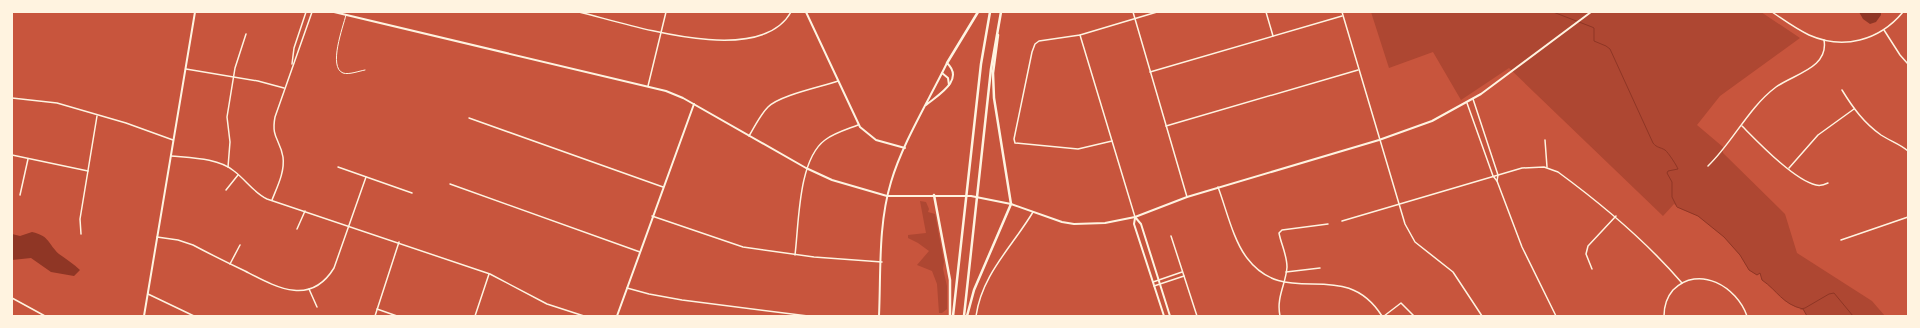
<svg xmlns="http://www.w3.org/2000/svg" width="1920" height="328" viewBox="0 0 1920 328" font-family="Poppins,sans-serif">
  <rect width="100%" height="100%" fill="#c8553d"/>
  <g fill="#ae4732">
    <path d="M1371 12H1761L1800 38 1720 96 1697 125 1723 147V153L1785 214 1797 253 1872 301 1885 316H1807L1803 309C1782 304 1778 291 1762 280L1760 273 1757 275 1749 270 1740 255 1724 237 1698 216 1681 209 1674 204 1663 216 1509 68 1461 100 1433 52 1389 68Z"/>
    <polygon points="920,201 926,202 929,209 928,212 935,214 944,262 943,269 947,286 947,309 942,313 939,313 937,284 932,271 917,265 929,251 918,243 908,238 908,235 926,233"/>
  </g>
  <g fill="#8f3625">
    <polygon points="1859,12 1881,12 1881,15 1876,22 1870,24 1863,19"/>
    <path d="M32 232C50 236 48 244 59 254 66 259 74 264 80 270L74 276 51 272 31 258 12 260V234L20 236Z"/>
  </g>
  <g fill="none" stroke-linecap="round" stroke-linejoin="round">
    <g stroke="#8f3625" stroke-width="1">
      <path d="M1553 12 1592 27 1594 28V41L1606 46 1610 49 1653 143C1657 148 1660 147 1665 150 1668 152 1677 166 1678 169L1668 171 1667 173 1672 182V197L1677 207 1698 216 1724 237 1740 255 1749 270 1757 275 1760 273 1762 280C1778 291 1782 304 1803 309L1807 316"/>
      <polyline points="1801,309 1805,308 1829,294 1834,293 1853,316"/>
    </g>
    <path stroke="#fff3e0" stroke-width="1" d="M346 15C343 27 328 67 343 73 349 75 359 71 365 70"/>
    <g stroke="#fff3e0" stroke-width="1.5">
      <path d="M579 12C629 24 759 69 791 12"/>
      <polyline points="1133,12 1187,197"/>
      <polyline points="1266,12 1273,36"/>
      <polyline points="1342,12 1405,224 1415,242 1453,272 1482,316"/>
      <path d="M1772 12C1784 20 1796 29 1809 35 1843 50 1879 41 1903 12"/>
      <polyline points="1884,30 1900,55 1908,64"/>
      <polyline points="1080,35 1135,217"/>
      <polyline points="292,64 294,48 306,12"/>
      <polyline points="186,69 258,81 284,88"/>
      <polyline points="1150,72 1342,16"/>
      <polyline points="648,86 666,12"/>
      <path d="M1842 90C1853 108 1864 123 1881 135 1890 141 1900 144 1908 151"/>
      <polyline points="12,98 57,103 126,123 173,140"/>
      <polyline points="1473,99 1498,175 1497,181"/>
      <polyline points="1467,103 1493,176 1497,181 1522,247 1556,316"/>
      <polyline points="469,118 663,187"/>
      <polyline points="1166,126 1358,70"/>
      <path d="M1742 126C1758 142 1794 180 1816 185 1820 186 1824 185 1828 183"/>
      <path d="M749 136C755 126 760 115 768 107 780 95 821 87 838 81"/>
      <polyline points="1545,140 1547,167"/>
      <polyline points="1112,141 1078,149 1015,143 1014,139 1032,52 1035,44 1039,41 1080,35 1157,12"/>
      <polyline points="12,155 88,171"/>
      <path d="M171 156C191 158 218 158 234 171 246 180 253 192 267 199L490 274 547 304 584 316"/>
      <path d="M1708 166C1733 142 1748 108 1776 87 1794 74 1829 68 1824 40"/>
      <polyline points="228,167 230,142 227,117 235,68 246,34"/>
      <polyline points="338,167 412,193"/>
      <polyline points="1789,168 1818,135 1854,109"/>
      <polyline points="450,184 640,252"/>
      <path d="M1218 187C1226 208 1233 240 1247 258 1287 311 1343 255 1382 316"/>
      <polyline points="226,190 238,175"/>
      <polyline points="20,195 28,159"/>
      <path d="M272 200C277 187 285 172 283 157 280 139 271 138 275 117L312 12"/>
      <polyline points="652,216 743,247 814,257 882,262"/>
      <path d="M1342 221 1522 168 1544 167 1558 172C1603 205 1645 240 1682 283"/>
      <polyline points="297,229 305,211"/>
      <polyline points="81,234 80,219 97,116"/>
      <polyline points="1171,236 1197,316"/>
      <path d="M157 237 178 240 193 245C210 254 228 263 245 271 276 287 310 307 334 268L366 177"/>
      <polyline points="1841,240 1908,217"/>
      <path d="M795 255C799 223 798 160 825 140 834 133 848 129 858 125"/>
      <polyline points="230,264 240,245"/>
      <polyline points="1592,269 1586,254 1588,246 1616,216"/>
      <polyline points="1286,272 1320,268"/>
      <polyline points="1153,282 1182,272"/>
      <polyline points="1154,286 1184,276"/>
      <polyline points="627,288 649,294 682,300 808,316"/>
      <polyline points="309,289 317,307"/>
      <polyline points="148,294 194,316"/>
      <polyline points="12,298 45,316"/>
      <polyline points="377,309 397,316"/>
      <polyline points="375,316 399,242"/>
      <polyline points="475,316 489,274"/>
      <path d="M976 316C982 274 1012 247 1033 212"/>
      <path d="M1280 316C1276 297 1286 284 1287 267 1287 255 1281 244 1279 233L1282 230 1328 224"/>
      <polyline points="1384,316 1401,303 1414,316"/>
      <path d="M1664 316C1664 306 1667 297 1673 290 1699 264 1737 287 1747 316"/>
    </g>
    <g stroke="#fff3e0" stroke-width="2">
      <polyline points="1135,217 1141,224 1170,316"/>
      <polyline points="1135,218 1134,224 1164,316"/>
      <polyline points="144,316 195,12"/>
      <polyline points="617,316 694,104"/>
    </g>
    <g stroke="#fff3e0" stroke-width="2">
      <polyline points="334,12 666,91 683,98 806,168 832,180 887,196 971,196 1011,204 1062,222 1074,224 1105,223 1135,217 1187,197 1379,140 1432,121 1481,94 1591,12"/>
      <polyline points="806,12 860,127 876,140 905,148"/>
      <polyline points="942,73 948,78 949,85"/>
      <path d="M879 316C881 272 878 225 891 182 902 144 929 100 947 63 965 80 938 95 926 105"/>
    </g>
    <g stroke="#fff3e0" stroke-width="2.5">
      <polyline points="947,63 978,12"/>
      <polyline points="934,195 950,280 950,316"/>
      <polyline points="953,316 981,64 990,12"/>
      <polyline points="964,316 991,69 1001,12"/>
      <polyline points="967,316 974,290 1011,204 994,98 993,73 998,35"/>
    </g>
  </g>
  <rect width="1920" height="328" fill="none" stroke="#fff3e0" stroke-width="26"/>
</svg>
